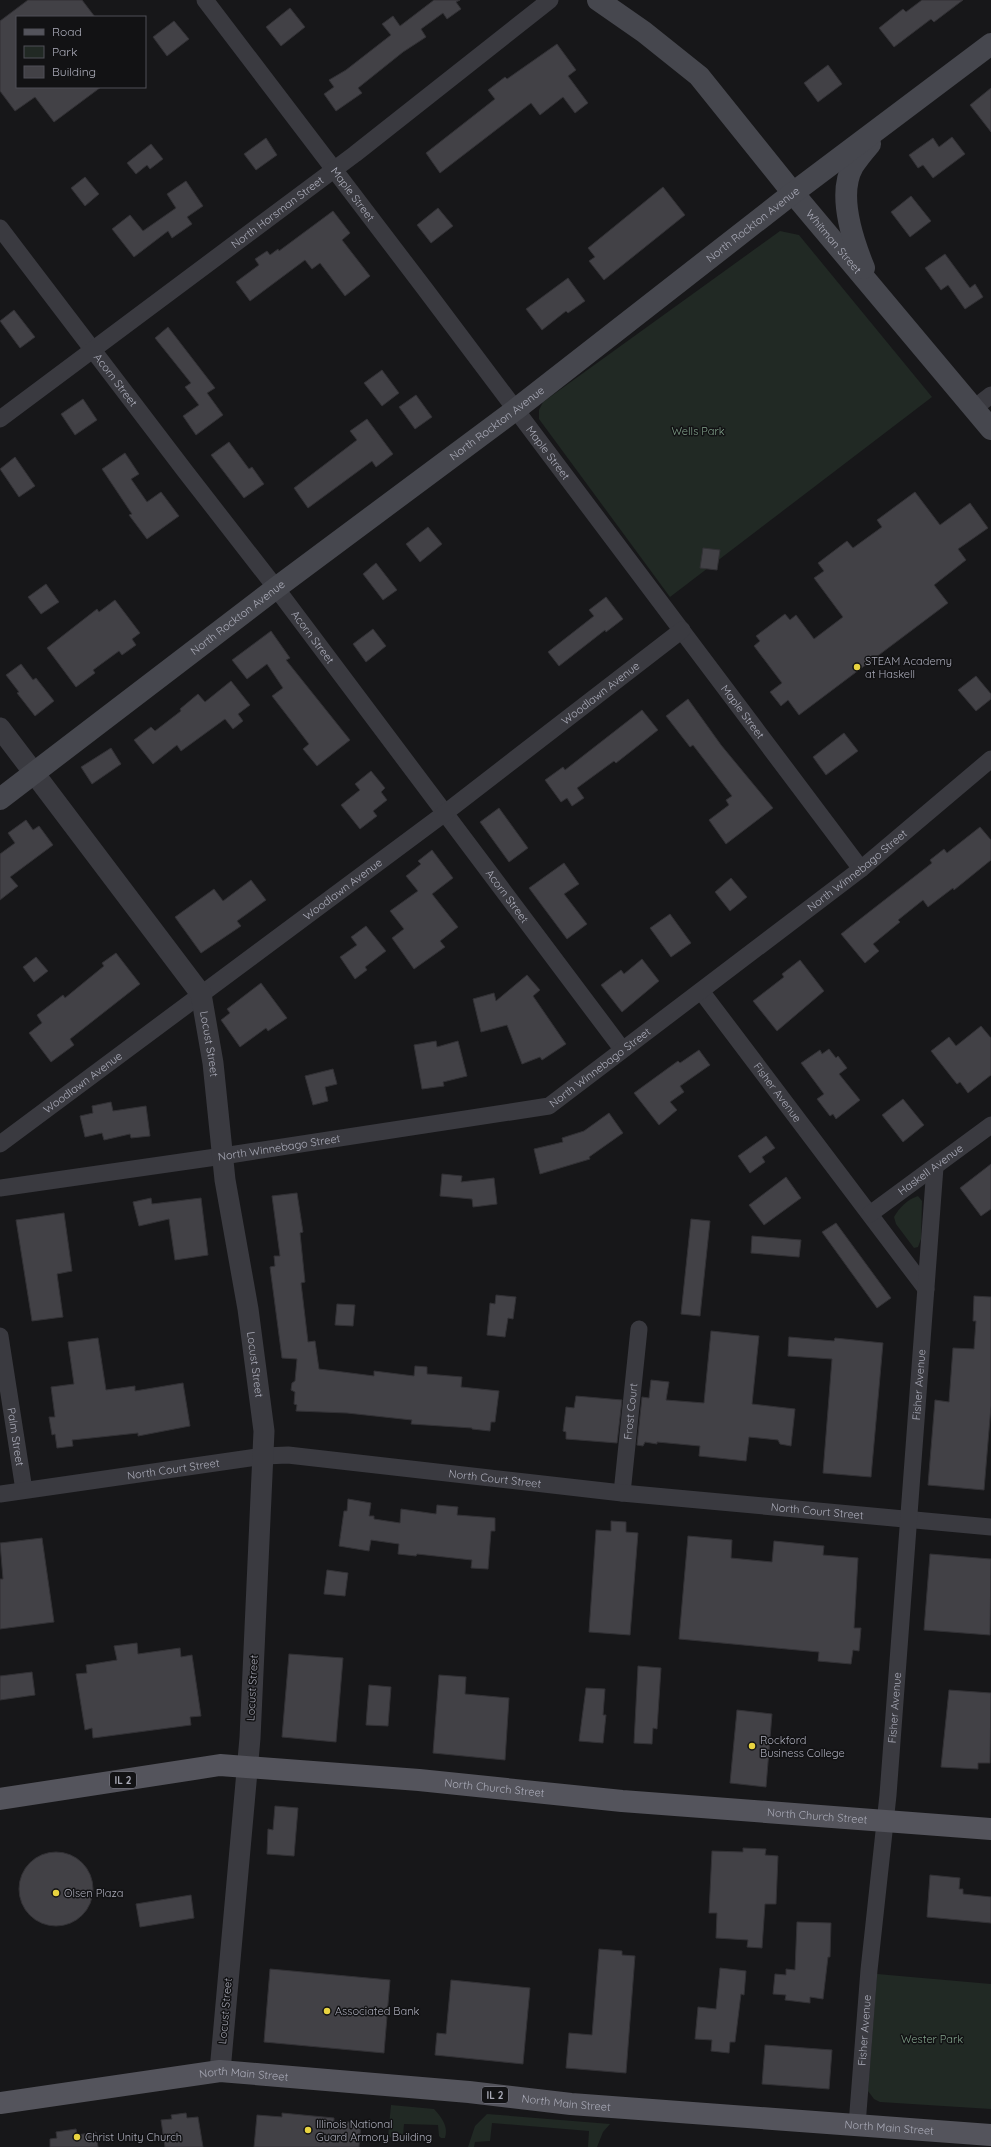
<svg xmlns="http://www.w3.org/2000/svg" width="991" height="2147" viewBox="0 0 991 2147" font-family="Quicksand,sans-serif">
  <rect width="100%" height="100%" fill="#171719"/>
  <g fill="#212924">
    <polygon points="780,231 799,235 932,397 670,597 539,419 539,410 543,402"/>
    <path d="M918 1196 922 1201 921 1239 918 1247 914 1248 896 1224 894 1217C899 1208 908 1199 918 1196Z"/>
    <polygon points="877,1974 991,1984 991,2109 880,2102 874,2099 868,2091"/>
    <path d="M391 2105 434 2109C441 2117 449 2126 445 2138H441L439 2136 438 2125 404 2124 403 2136 401 2138 388 2137Z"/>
    <polygon points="487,2114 610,2124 603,2132 597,2147 588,2147 589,2131 492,2123 490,2141 475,2142 474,2147 468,2147 475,2126"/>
  </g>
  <g fill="#424146" stroke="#323135">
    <polygon points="28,0 82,0 95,17 17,17 17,87 101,87 54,122 35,97 15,111 0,91 0,21"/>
    <polygon points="434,0 460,0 456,2 461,9 447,19 443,13 421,29 426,37 403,52 358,88 362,93 336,111 324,94 334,87 329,80 346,70 391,35 382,24 393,16 400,26"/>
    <polygon points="922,0 963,0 934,22 931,19 894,47 879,28 903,9 906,12"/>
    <polygon points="290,8 305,27 281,46 266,27"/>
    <polygon points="174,21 189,39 167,56 153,37"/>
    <polygon points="557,44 576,70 568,76 588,103 575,113 563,97 540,115 531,103 440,173 426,153 495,99 488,90 505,77 507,79"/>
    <polygon points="828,65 842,84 818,102 804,83"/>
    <polygon points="991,88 991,132 970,105"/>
    <polygon points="952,137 965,154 933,178 923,165 918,168 909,155 933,138 939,147"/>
    <polygon points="266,138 277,155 256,170 244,154"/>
    <polygon points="151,144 163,159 150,169 147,165 136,174 127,163"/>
    <polygon points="85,177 99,194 85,206 71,188"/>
    <polygon points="186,181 203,206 187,217 192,224 172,238 168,231 134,257 112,229 130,215 143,231 176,208 167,194"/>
    <polygon points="663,187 685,215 604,280 589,261 595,257 588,248"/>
    <polygon points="911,196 931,221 910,237 891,212"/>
    <polygon points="438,208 453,226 431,243 417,225"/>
    <polygon points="333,211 350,233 342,240 370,276 345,296 320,263 312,269 305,260 250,301 236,282 259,265 255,259 267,251 270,255 278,249 279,251"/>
    <polygon points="945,254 970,288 975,284 983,297 965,309 948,285 941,290 925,268"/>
    <polygon points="568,278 585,301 568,313 566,311 542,330 526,309"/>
    <polygon points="14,310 35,337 20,348 0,321"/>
    <polygon points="168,327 215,388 207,393 223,415 196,435 183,416 199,405 185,387 191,383 155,338"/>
    <polygon points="382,370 399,393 382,406 364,383"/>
    <polygon points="416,395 432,417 415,429 399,407"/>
    <polygon points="83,399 97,420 75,435 61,414"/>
    <polygon points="367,419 393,454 376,467 372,461 308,508 294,488 357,440 350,431"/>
    <polygon points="229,442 249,469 252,467 264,484 244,498 211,455"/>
    <polygon points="125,453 139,474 131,479 147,502 161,492 179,516 147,539 129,515 132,514 102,469"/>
    <polygon points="15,457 35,486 19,497 0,469"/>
    <polygon points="915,492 940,525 970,503 988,528 958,549 966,560 934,585 948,603 799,715 788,700 781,706 770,692 782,683 754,646 760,641 756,636 785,614 790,620 796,615 814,639 843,617 814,578 824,571 818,563 847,541 853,548 882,527 877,520"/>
    <polygon points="428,527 442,544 420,562 406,544"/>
    <polygon points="703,548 720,550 717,570 700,568"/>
    <polygon points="376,563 397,590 383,600 363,574"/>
    <polygon points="46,584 59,602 41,614 28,597"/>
    <polygon points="606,597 623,619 606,632 605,630 559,666 548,652 594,616 589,610"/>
    <polygon points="115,600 140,633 132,639 136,645 122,655 119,651 93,670 95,673 76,687 47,648 97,609 99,612"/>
    <polygon points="373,629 386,646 366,662 353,644"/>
    <polygon points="271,631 290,658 286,660 350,740 317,766 303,749 309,744 272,696 283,688 267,664 247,679 232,660"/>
    <polygon points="21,664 33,680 36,678 54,701 35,716 17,693 19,692 6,675"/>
    <polygon points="976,676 991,694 991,699 976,711 958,690"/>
    <polygon points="231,681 250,705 238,714 243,721 233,729 225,719 181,751 177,745 153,764 134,740 151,727 155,731 181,711 180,709 198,694 205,702"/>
    <polygon points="688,699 721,745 773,808 726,844 709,820 729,805 726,800 732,796 693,745 690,747 666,716"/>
    <polygon points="642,710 658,730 616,763 614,761 577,788 584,798 572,806 567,798 561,802 545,780 563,767 565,770"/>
    <polygon points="844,733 858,751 826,775 813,757"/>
    <polygon points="111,748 121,764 92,784 81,767"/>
    <polygon points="371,771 385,788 381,792 387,800 373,811 377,816 360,829 341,805 360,790 355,784"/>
    <polygon points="499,808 528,848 509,862 480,822"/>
    <polygon points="26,820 33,830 39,826 53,845 10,877 18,886 0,900 0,854 15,843 8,833"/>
    <polygon points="980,827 991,840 991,860 954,890 953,888 928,907 923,900 898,920 900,922 873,944 879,951 865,963 841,934 932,863 930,860 944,849 947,853"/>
    <polygon points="432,850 453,878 432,894 458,927 440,941 445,947 414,969 392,938 404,929 390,911 418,891 406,876 421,864 418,861"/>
    <polygon points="564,863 579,884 564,894 587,924 567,939 529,888"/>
    <polygon points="731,878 747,897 730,911 715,892"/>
    <polygon points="251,880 266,900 237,921 241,926 201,953 175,917 214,889 223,901"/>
    <polygon points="670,914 691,943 671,957 650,928"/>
    <polygon points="366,926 386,951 365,967 367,970 355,979 340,957 357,945 351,937"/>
    <polygon points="116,953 140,984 70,1039 74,1045 51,1062 29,1033 42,1023 37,1015 63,995 65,998 104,966 102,963"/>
    <polygon points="36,957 48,971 34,982 23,967"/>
    <polygon points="642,959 659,981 622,1012 601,985 621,970 624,974"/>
    <polygon points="800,960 824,991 777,1031 753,1001 784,977 782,974"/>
    <polygon points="527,975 540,990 533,996 566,1044 542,1060 540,1057 522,1064 507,1025 481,1032 473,999 494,993 496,1001"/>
    <polygon points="261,983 287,1018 268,1031 266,1028 240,1047 221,1020 230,1013 227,1009"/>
    <polygon points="981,1026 991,1038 991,1075 968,1093 960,1082 957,1084 931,1051 949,1037 956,1046"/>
    <polygon points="436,1041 437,1047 458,1041 467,1076 443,1082 444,1086 422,1089 414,1045"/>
    <polygon points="829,1049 836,1058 838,1056 847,1068 839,1074 860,1100 836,1119 833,1114 830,1116 817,1099 824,1094 801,1063 820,1050 822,1054"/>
    <polygon points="699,1050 710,1065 680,1086 684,1092 670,1102 677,1110 659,1125 634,1093 678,1061 680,1063"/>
    <polygon points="333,1069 337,1084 325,1087 328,1101 313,1105 305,1076"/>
    <polygon points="903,1099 924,1125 903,1142 882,1115"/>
    <polygon points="111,1102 113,1111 146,1106 150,1136 131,1138 130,1134 104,1140 102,1133 85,1137 80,1116 93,1113 92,1106"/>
    <polygon points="609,1113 623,1133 589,1157 590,1159 540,1174 534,1149 563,1142 562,1138 584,1131"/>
    <polygon points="766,1136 775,1148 762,1157 765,1162 750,1173 738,1156"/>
    <polygon points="991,1164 991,1209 981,1216 960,1188"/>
    <polygon points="442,1174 462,1176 461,1182 494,1178 497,1204 473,1207 472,1199 440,1196"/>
    <polygon points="786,1177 801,1198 764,1225 749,1205"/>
    <polygon points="297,1193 303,1232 300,1233 305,1282 301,1283 308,1342 315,1341 319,1369 374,1376 374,1371 414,1376 415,1366 427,1367 427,1374 462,1377 461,1387 499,1391 495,1422 491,1422 490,1431 472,1429 472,1428 411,1424 412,1420 347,1413 296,1411 297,1405 294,1404 295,1392 291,1390 292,1383 295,1381 297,1359 282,1358 270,1267 275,1266 274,1256 280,1256 272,1196"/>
    <polygon points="151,1198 152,1204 201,1198 208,1255 175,1260 169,1219 139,1226 133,1202"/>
    <polygon points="64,1213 72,1271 57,1274 63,1317 32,1321 16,1220"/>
    <polygon points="691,1219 710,1221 700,1316 681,1314"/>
    <polygon points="836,1223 891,1298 877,1308 822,1232"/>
    <polygon points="752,1236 801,1240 799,1257 751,1253"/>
    <polygon points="496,1295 516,1297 513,1319 508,1318 505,1337 487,1335 490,1303 495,1304"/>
    <polygon points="974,1296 991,1297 991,1406 984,1490 928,1485 935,1400 949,1402 953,1348 974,1349 976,1321 973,1321"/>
    <polygon points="337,1304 355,1305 353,1326 335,1325"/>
    <polygon points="711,1331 759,1336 752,1404 795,1409 791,1446 780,1444 778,1440 749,1437 746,1461 699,1456 700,1446 657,1442 657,1444 645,1442 643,1446 637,1445 642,1397 649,1398 651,1380 669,1382 666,1400 704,1403"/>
    <polygon points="789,1337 834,1341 835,1338 883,1343 871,1477 823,1473 832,1359 788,1356"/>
    <polygon points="98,1338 106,1390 135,1386 135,1391 183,1383 190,1426 138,1436 138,1433 72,1440 73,1446 57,1448 55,1434 52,1435 49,1417 55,1417 51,1387 74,1384 68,1342"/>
    <polygon points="576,1396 622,1400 617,1443 566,1439 566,1432 563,1431 566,1407 574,1408"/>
    <polygon points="348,1499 371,1503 369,1516 374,1516 374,1519 400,1523 401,1509 436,1514 437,1505 458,1507 457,1515 495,1518 495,1531 491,1531 488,1569 471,1568 472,1560 417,1554 416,1556 398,1554 399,1544 371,1540 369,1551 339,1546 344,1511 347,1511"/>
    <polygon points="611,1521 626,1522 626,1532 638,1533 630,1635 589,1632 596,1530 611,1531"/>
    <polygon points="688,1536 732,1540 731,1558 772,1562 774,1541 824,1546 823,1555 858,1558 854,1628 861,1628 859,1651 853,1650 851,1664 818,1661 819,1652 679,1639"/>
    <polygon points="42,1538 54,1622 0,1629 0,1579 3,1579 0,1543"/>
    <polygon points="930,1554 991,1559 990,1635 924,1630"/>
    <polygon points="327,1570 348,1573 345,1596 324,1594"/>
    <polygon points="137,1643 138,1654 180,1648 181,1657 192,1655 201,1716 190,1717 191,1725 93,1738 92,1728 85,1730 76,1674 87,1673 86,1665 117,1660 114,1646"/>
    <polygon points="289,1654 343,1658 336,1742 282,1737"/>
    <polygon points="638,1666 661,1668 657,1729 653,1728 652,1744 634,1743"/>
    <polygon points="32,1672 35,1695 0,1700 0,1676"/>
    <polygon points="439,1675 466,1677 465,1694 509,1698 505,1760 433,1753"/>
    <polygon points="369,1685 391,1687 388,1726 366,1725"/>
    <polygon points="586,1688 605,1689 603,1715 606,1715 603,1743 579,1741"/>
    <polygon points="949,1690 991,1693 990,1763 978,1763 978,1769 941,1767"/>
    <polygon points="737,1710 772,1714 766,1787 730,1783"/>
    <polygon points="275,1806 298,1808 294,1856 267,1854 268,1829 273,1830"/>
    <polygon points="743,1848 766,1849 765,1855 778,1856 776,1904 765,1904 762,1948 747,1947 748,1940 716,1938 717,1913 709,1913 712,1851 743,1852"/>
    <circle cx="56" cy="1889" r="37"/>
    <polygon points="930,1875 960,1878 959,1889 963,1889 963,1894 991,1897 991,1923 927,1917"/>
    <polygon points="191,1895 194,1918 140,1927 136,1904"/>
    <polygon points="797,1922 831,1923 830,1957 828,1957 823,1999 810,1997 810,2003 785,2000 786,1995 773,1994 775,1974 786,1975 786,1969 795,1970"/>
    <polygon points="599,1949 622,1951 622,1955 635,1956 626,2073 566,2068 569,2033 592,2035"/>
    <polygon points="720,1968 746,1971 744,1995 741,1994 735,2042 730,2042 729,2053 711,2051 712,2040 695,2039 698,2007 716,2009"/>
    <polygon points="270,1969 390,1980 384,2053 264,2042"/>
    <polygon points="451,1980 530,1988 523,2064 435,2055 437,2033 446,2034"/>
    <polygon points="765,2045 832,2050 829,2089 762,2084"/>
    <polygon points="186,2113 187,2118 198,2117 203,2147 165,2147 161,2120 172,2119 171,2115"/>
    <polygon points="282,2113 334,2118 334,2121 361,2123 359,2147 254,2147 257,2115 282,2117"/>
    <polygon points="76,2129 77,2135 96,2132 98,2147 50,2147 50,2139 57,2138 56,2132"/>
  </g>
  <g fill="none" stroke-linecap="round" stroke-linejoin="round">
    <g stroke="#3a3a40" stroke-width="17">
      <path id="s1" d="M205 0 425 289 861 869"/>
      <path id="s2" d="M0 228 185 471 276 588 622 1049"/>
      <polyline points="973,409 991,395"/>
      <path id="s3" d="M0 419 355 154 550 0"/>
      <path id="s4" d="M701 991 926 1289"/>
      <path id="s5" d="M0 1144 445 813 682 630"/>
      <path id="s6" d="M0 1188 223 1156 549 1106 861 869 991 759"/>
      <path id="s7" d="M870 1214 991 1125"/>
      <path id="s8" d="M0 1336 24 1490"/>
      <path id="s9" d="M622 1493 639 1329"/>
      <path id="s10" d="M0 1494 264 1456 288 1455 622 1493 991 1527"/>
      <path id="s11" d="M857 2125 869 1970 888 1795 935 1167"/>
    </g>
    <path stroke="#3a3a40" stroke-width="21" id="s12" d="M0 728 201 994 213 1063 225 1180 248 1309 264 1431 250 1738 220 2071"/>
    <g stroke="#46474e" stroke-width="22">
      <path id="s13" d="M598 0 644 32 699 76 793 193 991 429"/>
      <path d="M864 268C853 241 837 194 853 166 858 158 864 151 870 144"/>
      <path id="s14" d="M0 799 276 588 515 410 793 193 991 44"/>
    </g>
    <g stroke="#54545c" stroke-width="22">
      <path id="s15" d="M0 1799 220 1765 419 1780 622 1801 991 1829"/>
      <path id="s16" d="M0 2103 220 2071 469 2092 571 2104 991 2135"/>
    </g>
  </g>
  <g fill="#e8d340" stroke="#121214" stroke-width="1.5">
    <circle cx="857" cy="667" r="4"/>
    <circle cx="752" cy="1746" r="4"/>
    <circle cx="56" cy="1893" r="4"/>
    <circle cx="327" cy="2011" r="4"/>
    <circle cx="308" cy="2130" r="4"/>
    <circle cx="77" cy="2137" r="4"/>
  </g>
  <g text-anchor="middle" stroke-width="3" stroke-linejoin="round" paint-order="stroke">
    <g fill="#121214" stroke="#7c7d87" stroke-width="1">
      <rect x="110" y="1772" width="26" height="16" rx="3"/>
      <rect x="482" y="2087" width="26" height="16" rx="3"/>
    </g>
    <g font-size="10" font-weight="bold" fill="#aaabb8">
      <text x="123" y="1784">IL 2</text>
      <text x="495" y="2099">IL 2</text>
    </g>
    <g font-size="11" fill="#aaabb8" stroke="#121214">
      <text dy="4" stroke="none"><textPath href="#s1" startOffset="244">Maple Street</textPath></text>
      <text dy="4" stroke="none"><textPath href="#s3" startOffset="346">North Horsman Street</textPath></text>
      <text dy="4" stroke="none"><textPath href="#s14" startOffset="947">North Rockton Avenue</textPath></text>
      <text dy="4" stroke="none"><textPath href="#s13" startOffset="340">Whitman Street</textPath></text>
      <text dy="4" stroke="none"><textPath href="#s2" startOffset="191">Acorn Street</textPath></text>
      <text dy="4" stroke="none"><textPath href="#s14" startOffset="623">North Rockton Avenue</textPath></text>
      <text dy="4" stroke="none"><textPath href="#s1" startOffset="568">Maple Street</textPath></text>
      <text dy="4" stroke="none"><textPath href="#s14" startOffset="299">North Rockton Avenue</textPath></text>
      <text dy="4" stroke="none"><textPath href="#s2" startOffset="515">Acorn Street</textPath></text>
      <text dy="4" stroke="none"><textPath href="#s5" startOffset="751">Woodlawn Avenue</textPath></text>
      <text dy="4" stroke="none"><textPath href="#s1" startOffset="892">Maple Street</textPath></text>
      <text dy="4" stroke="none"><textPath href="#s6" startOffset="943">North Winnebago Street</textPath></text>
      <text dy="4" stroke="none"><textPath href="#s5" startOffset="427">Woodlawn Avenue</textPath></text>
      <text dy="4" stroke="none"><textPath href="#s2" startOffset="839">Acorn Street</textPath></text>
      <text dy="4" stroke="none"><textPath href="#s12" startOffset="384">Locust Street</textPath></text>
      <text dy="4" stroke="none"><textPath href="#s6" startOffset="619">North Winnebago Street</textPath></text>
      <text dy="4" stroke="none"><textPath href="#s5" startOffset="103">Woodlawn Avenue</textPath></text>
      <text dy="4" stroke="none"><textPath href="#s4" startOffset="127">Fisher Avenue</textPath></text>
      <text dy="4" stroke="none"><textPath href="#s6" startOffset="282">North Winnebago Street</textPath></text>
      <text dy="4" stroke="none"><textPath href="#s7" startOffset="75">Haskell Avenue</textPath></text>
      <text dy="4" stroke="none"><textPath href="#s12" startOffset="708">Locust Street</textPath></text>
      <text dy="4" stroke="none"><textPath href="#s11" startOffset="743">Fisher Avenue</textPath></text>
      <text dy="4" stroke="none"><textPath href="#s9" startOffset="82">Frost Court</textPath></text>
      <text dy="4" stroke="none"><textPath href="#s8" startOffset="102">Palm Street</textPath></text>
      <text dy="4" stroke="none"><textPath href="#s10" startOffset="175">North Court Street</textPath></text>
      <text dy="4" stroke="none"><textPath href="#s10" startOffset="499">North Court Street</textPath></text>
      <text dy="4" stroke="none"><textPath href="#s10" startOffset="823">North Court Street</textPath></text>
      <text transform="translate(252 1688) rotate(-87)" y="4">Locust Street</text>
      <text dy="4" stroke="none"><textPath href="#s11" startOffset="419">Fisher Avenue</textPath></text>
      <text dy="4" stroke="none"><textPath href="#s15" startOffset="498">North Church Street</textPath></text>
      <text dy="4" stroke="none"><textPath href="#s15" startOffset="822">North Church Street</textPath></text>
      <text transform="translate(225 2011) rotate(-85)" y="4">Locust Street</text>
      <text dy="4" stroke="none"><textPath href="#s11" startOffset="95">Fisher Avenue</textPath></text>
      <text dy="4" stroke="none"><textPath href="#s16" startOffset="246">North Main Street</textPath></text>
      <text dy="4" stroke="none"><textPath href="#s16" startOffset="570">North Main Street</textPath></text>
      <text dy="4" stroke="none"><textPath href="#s16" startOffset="894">North Main Street</textPath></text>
    </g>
    <g font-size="11" fill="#82a28b" stroke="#121214">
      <text x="698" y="435">Wells Park</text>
      <text x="932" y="2043">Wester Park</text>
    </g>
    <g font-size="11" fill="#aaabb8" stroke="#121214" text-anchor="start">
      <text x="865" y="665">STEAM Academy<tspan x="865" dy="13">at Haskell</tspan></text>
      <text x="760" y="1744">Rockford<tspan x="760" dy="13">Business College</tspan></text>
      <text x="64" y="1897">Olsen Plaza</text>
      <text x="335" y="2015">Associated Bank</text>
      <text x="316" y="2128">Illinois National<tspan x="316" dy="13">Guard Armory Building</tspan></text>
      <text x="85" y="2141">Christ Unity Church</text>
    </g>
  </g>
  <rect x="16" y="16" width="130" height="72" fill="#121214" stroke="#4f4f56"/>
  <rect x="24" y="29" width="20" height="6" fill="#54545c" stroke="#4f4f56"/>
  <text x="52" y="36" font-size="12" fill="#aaabb8">Road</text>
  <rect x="24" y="46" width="20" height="12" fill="#212924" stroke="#4f4f56"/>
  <text x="52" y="56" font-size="12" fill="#aaabb8">Park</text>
  <rect x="24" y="66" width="20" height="12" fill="#424146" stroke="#4f4f56"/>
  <text x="52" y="76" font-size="12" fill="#aaabb8">Building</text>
</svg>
